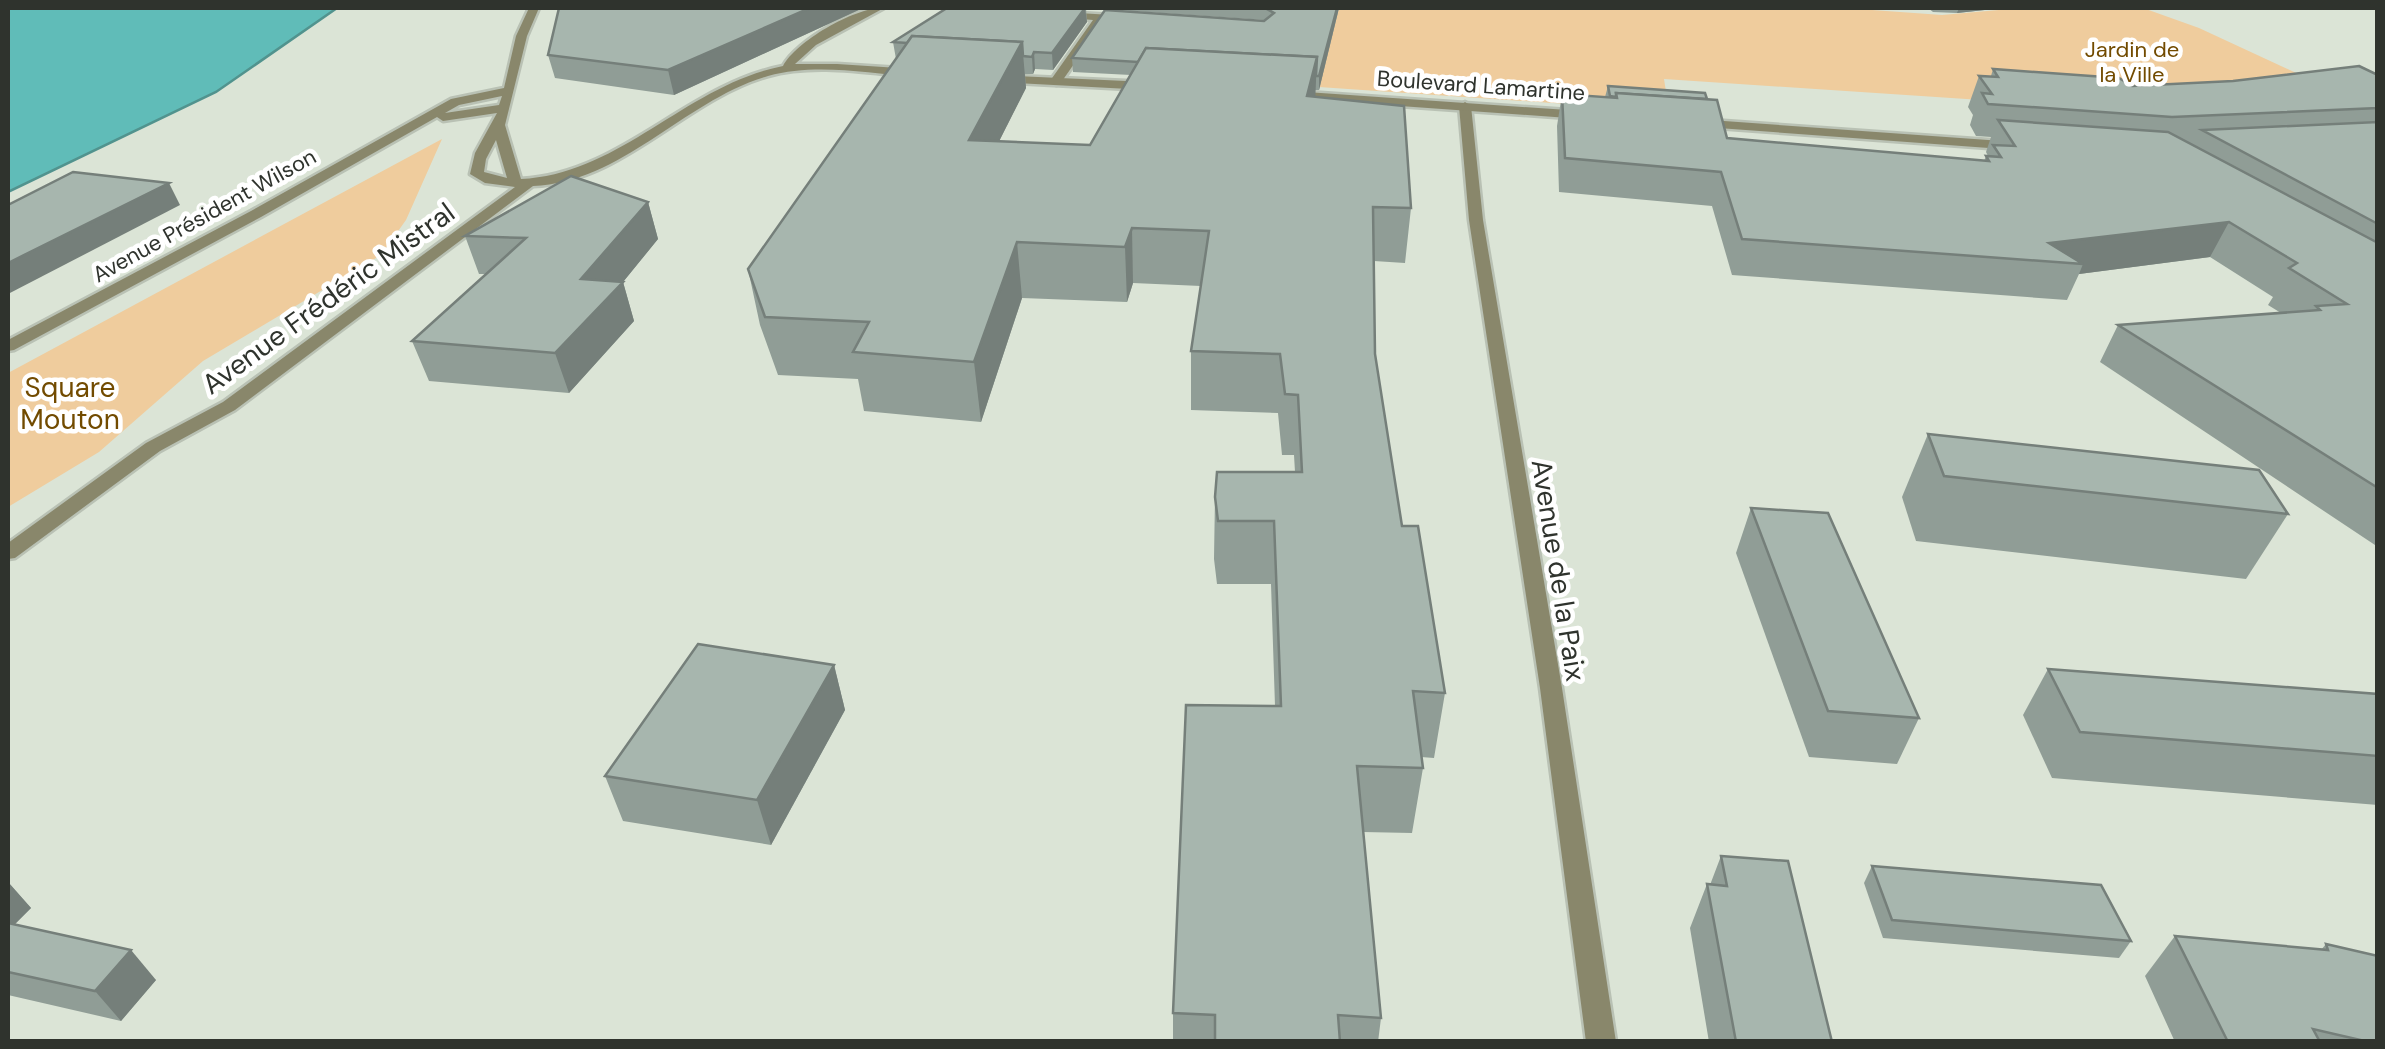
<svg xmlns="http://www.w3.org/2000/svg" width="2385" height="1049" viewBox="0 0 2385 1049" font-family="'DM Sans',sans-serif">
  <rect width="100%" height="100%" fill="#dbe4d6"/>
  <g fill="#efcc9d">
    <polygon points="1339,8 1844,8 1942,15 2021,8 2143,8 2199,28 2361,103 2104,108 1664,79 1669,111 1319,87"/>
    <polygon points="442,139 406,220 381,255 203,361 99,452 8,507 8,373"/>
  </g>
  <polygon fill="#60bcb8" stroke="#51938e" stroke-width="2.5" points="8,8 337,8 216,92 8,192"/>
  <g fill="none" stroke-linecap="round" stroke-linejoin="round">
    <defs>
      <g id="minor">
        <polygon points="1062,12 1128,16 1133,19 1128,22 1104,21 1060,84 1056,85 1050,81 1093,20 1058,17 1057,15"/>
        <polygon points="1465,102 1471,106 1483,220 1562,688 1616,1042 1586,1042 1540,688 1469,220 1459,106"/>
      </g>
      <g id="tertiary">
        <path d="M529 8H539L527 36 505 125 521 179C621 174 686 85 783 66 796 41 857 6 884 8L816 45 795 64H837L914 69 920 73 914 77C867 73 815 63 768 76 684 100 624 182 533 186L235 410 160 451 15 558 8 559V543L146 443 223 402 515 187 485 183 470 174 475 153 497 113 443 121 437 117 261 217 14 350 8 351V340L251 211 451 99 504 88 516 36ZM502 96 499 105 445 113 459 105ZM496 140 507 178 484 172 486 159Z"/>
        <polygon points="994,75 1148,82 1154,86 1148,90 998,82 994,81"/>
        <polygon points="1292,91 1582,111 1588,115 1582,119 1288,98 1286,95"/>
        <polygon points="1696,119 2016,142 2023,146 2016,150 1691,126 1691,120"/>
      </g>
    </defs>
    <use href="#minor" stroke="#b9c1b4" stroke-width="5"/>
    <use href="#tertiary" stroke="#b9c1b4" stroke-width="5"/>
    <use href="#minor" fill="#89876b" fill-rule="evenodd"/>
    <use href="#tertiary" fill="#89876b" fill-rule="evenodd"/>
  </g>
  <g fill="#909d96" fill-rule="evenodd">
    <polygon points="560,8 863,8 674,95 555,78 548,55"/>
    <path d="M947 8H1339L1319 90H1315V97L1411 208 1405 263 1374 261 1375 354 1402 526 1445 693 1434 758 1421 757 1423 768 1412 833 1363 832 1381 1018 1378 1042H1173V1013L1275 706 1271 584H1217L1214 559 1215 497 1295 472 1294 455H1282L1278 413 1191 410V351L1201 286 1133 283 1127 302 1022 298 981 422 864 411 858 379 778 375 760 325 748 269 896 59 893 42ZM1086 8 1264 20 1072 58 1073 72 1131 75 1090 145 999 141 1026 88 1025 74H1033L1035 69 1053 70 1087 22Z"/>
    <polygon points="1928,8 2003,8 1957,13 1933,12"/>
    <polygon points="1993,69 2132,86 2378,75 2378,547 2100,362 2118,325 2281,313 2268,305 2273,297 2210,257 2079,274 2067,300 1732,275 1712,206 1559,192 1557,126 1562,94 1605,97 1608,86 1707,99 1727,138 1984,161 1986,156 1988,156 1986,152 1991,137 1976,136 1970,125 1973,115 1968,107 1979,76 1991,76"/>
    <polygon points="648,202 658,239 623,282 634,321 569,393 429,381 412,341 486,274 479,274 465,236"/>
    <polygon points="1928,434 2288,514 2246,579 1916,541 1902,497"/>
    <polygon points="1751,508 1919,718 1897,764 1809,757 1736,553"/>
    <polygon points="834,665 845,710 771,845 623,821 605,776"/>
    <polygon points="2048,669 2378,694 2378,805 2052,778 2023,715"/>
    <polygon points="1721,856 1832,1042 1709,1042 1690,928 1707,884 1710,885"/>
    <polygon points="1872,866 2131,941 2119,958 1883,938 1864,883"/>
    <polygon points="8,882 31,908 14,925 156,980 121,1021 8,995"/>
    <polygon points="2175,936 2321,950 2326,944 2378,1042 2175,1042 2145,976"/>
  </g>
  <g fill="#757f7a">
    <polygon points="810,8 863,8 674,95 668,70"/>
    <polygon points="1085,8 1087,22 1053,70 1052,53"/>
    <polygon points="1337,8 1339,8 1319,90 1319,76"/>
    <polygon points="1959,8 2003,8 1957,13"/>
    <polygon points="1022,42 1026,88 974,191 969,140"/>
    <polygon points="1034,52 1035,69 1033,74 1032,57"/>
    <polygon points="1317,57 1315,105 1307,96"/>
    <polygon points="169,183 180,205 8,294 8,263"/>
    <polygon points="648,202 658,239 623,282 634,321 569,393 555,353 581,279"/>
    <polygon points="2229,222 2210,257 2079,274 2083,264 2049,243"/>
    <polygon points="1132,228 1133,283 1127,302 1125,247"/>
    <polygon points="1017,242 1022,298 981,422 974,362"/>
    <polygon points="834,665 845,710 771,845 757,800"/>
    <polygon points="8,882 31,908 8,931"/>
    <polygon points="131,950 156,980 121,1021 95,991"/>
  </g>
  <g fill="#a7b6ae" stroke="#757f7a" stroke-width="2.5">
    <polygon points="559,8 810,8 668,70 548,55"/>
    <polygon points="947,8 1085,8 1052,53 1034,52 1032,57 1023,56 1022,42 912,36 907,43 893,42"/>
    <polygon points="1265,8 1337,8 1319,76 1316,76 1317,57 1146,48 1138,62 1072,58 1105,10 1264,21 1274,13"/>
    <polygon points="912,36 1022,42 969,140 1090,145 1146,48 1317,57 1307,96 1404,106 1411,208 1373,207 1375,354 1402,526 1418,526 1445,693 1413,691 1423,768 1357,766 1381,1018 1338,1015 1340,1042 1215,1042 1215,1015 1173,1013 1186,705 1281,706 1274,521 1218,521 1215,497 1217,472 1302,472 1298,395 1285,394 1280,354 1191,351 1209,231 1132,228 1125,247 1017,242 974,362 853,352 869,322 765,317 748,269"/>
    <polygon points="2359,66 2378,75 2378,108 2172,117 1988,104 1982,93 1992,94 1979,76 1998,77 1993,69 2119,78 2132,86 2233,81"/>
    <polygon points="1608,86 1705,93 1707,99 1616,93 1616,97 1610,96"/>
    <polygon points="1616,93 1717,100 1727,138 1989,161 1986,156 2001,157 1993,145 2015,146 1998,120 2168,132 2378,243 2378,488 2118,325 2320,310 2316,306 2347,304 2289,268 2297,263 2229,222 2049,243 2083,264 1742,239 1721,172 1565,158 1562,94 1617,98"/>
    <polygon points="2378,122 2378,224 2202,130"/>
    <polygon points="73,172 169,183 8,263 8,205"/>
    <polygon points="571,176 648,202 581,279 623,282 555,353 412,341 526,238 465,236"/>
    <polygon points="1928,434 2259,470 2288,514 1944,476"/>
    <polygon points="1751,508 1828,513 1919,718 1828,711"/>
    <polygon points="698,644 834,665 757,800 605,776"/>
    <polygon points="2048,669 2378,694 2378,756 2080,732"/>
    <polygon points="1721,856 1788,861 1832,1042 1736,1042 1707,884 1727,886"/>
    <polygon points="1872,866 2101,885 2131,941 1892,920"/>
    <polygon points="8,923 131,950 95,991 8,972"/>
    <polygon points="2175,936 2328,950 2326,944 2378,956 2378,1042 2369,1042 2313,1029 2320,1042 2228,1042"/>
  </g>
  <g text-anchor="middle" stroke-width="9" stroke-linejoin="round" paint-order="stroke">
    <g font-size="22" fill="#724b00" stroke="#fff">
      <text x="2132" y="57">Jardin de<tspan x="2132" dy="25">la Ville</tspan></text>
    </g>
    <g font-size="22" fill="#2f332d" stroke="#fff">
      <text transform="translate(1481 85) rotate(4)" y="8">Boulevard Lamartine</text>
      <text transform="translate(204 215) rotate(-29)" y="8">Avenue Président Wilson</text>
    </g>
    <g font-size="28" fill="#2f332d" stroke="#fff">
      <text transform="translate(328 298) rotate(-36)" y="10">Avenue Frédéric Mistral</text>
      <text transform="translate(1559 570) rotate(81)" y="10">Avenue de la Paix</text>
    </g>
    <g font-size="28" fill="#724b00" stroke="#fff">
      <text x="70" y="397">Square<tspan x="70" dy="32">Mouton</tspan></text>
    </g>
  </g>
  <rect width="2385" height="1049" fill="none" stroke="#2f332d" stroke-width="20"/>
</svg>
